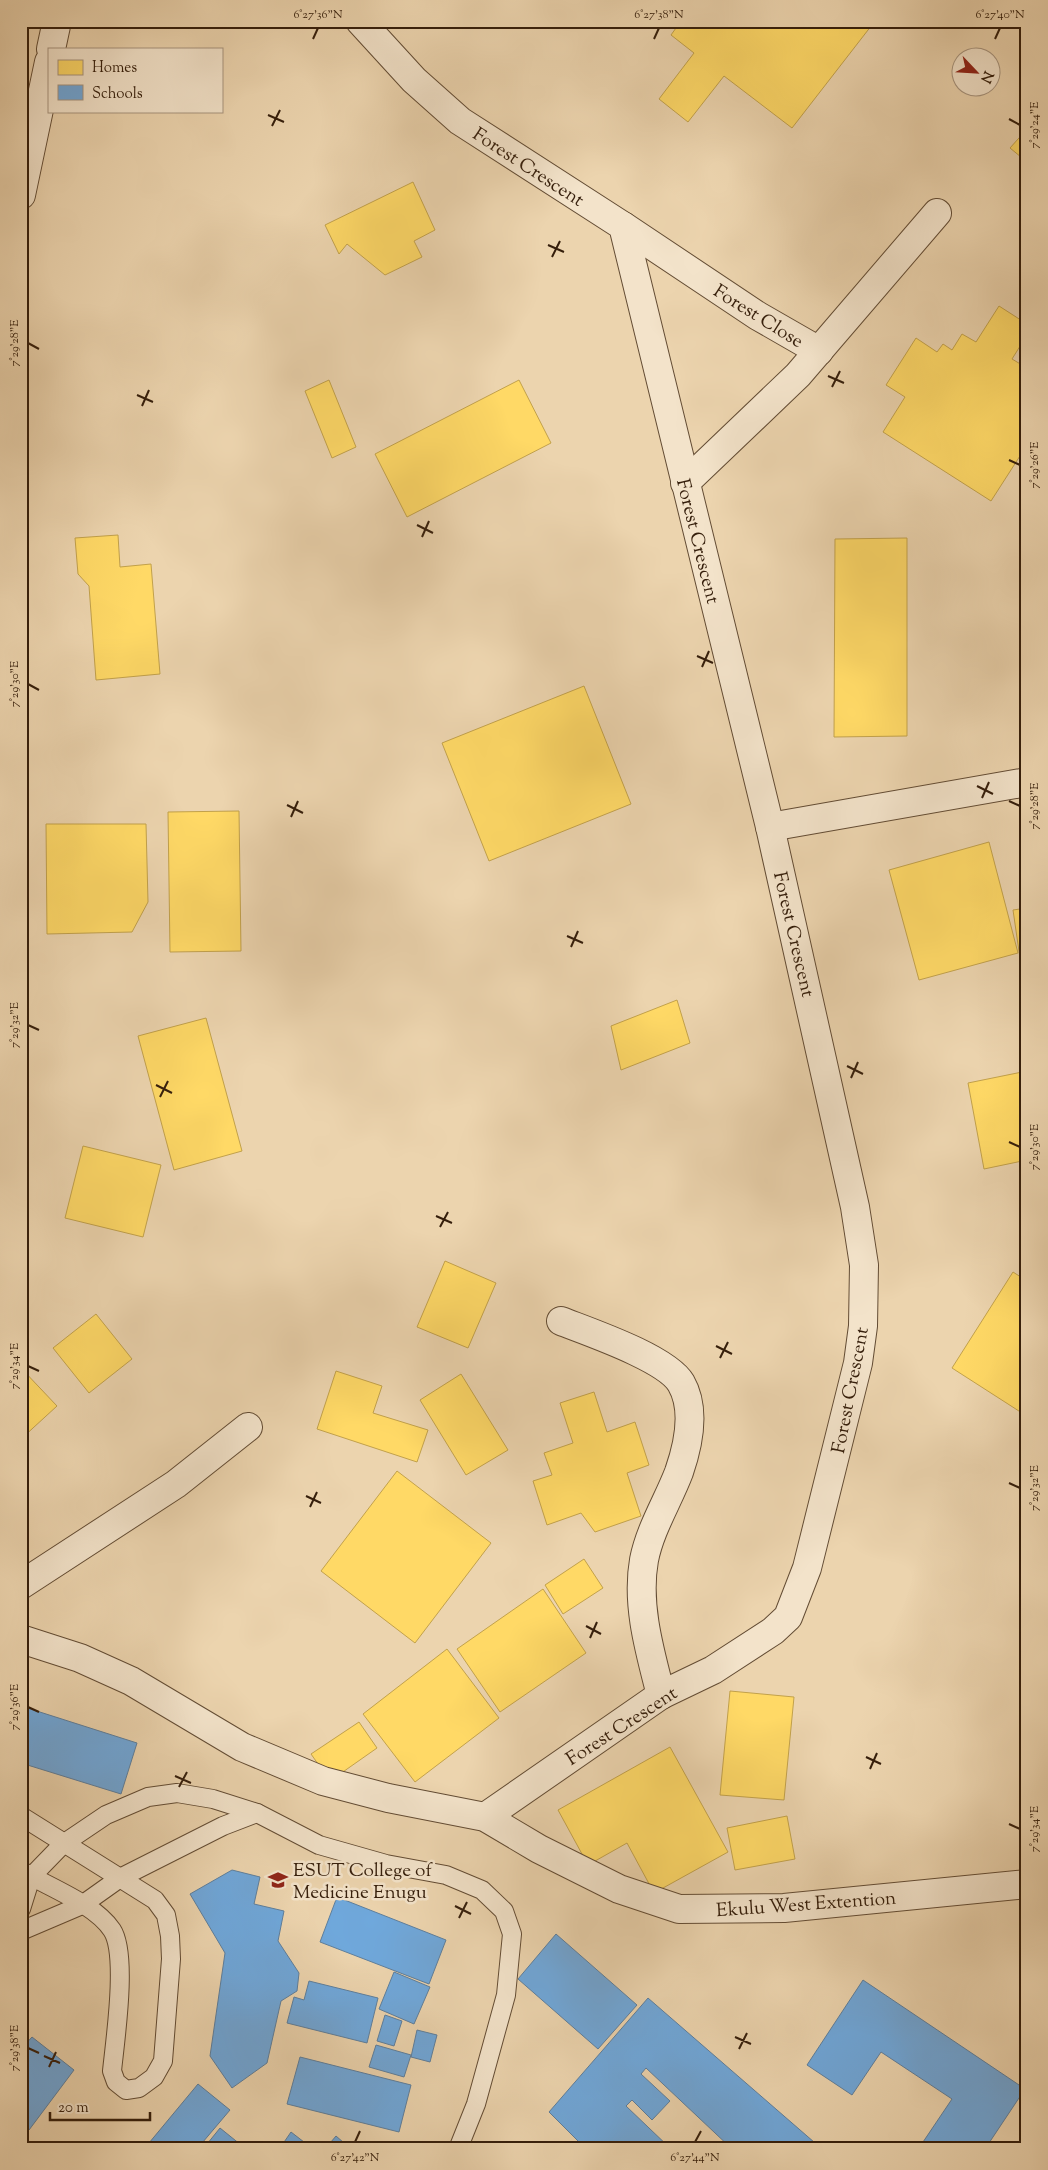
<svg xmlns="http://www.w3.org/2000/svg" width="1048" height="2170" viewBox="0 0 1048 2170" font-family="'Sorts Mill Goudy',serif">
  <rect width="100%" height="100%" fill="#ecd4ae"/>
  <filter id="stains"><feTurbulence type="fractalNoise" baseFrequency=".004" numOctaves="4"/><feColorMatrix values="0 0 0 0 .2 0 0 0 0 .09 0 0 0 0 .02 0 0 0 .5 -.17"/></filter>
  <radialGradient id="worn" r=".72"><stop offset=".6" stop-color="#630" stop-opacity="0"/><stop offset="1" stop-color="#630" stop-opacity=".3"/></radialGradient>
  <g fill="#ffd966" stroke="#c2a14b">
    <polygon points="681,21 875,21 792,128 724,76 688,122 659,99 694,53 671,35"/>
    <polygon points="1027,129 1027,162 1010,148"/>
    <polygon points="413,182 435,230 414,241 422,257 385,275 347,244 339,254 325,225"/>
    <polygon points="999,306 1027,324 1027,335 1012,359 1027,368 1027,445 991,501 883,432 905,397 886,385 916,338 937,352 943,344 952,350 962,334 976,342"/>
    <polygon points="329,380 356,447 332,458 305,391"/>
    <polygon points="519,380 551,443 407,517 375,454"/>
    <polygon points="118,535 120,567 151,564 160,674 96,680 89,586 78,574 75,538"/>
    <polygon points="907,538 907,736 834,737 835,539"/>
    <polygon points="584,686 631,804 489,861 442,743"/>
    <polygon points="239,811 241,951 170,952 168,812"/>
    <polygon points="46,824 146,824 148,902 132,932 47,934"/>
    <polygon points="989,842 1018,953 919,980 889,870"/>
    <polygon points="1027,908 1027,978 1023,979 1013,910"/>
    <polygon points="677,1000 690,1043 621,1070 611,1026"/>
    <polygon points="206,1018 242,1151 174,1170 138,1036"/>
    <polygon points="1027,1071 1027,1160 984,1169 968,1083"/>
    <polygon points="83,1146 161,1165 143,1237 65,1218"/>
    <polygon points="445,1261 496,1283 468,1348 417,1327"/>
    <polygon points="1013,1272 1027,1281 1027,1405 1022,1413 952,1368"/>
    <polygon points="96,1314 132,1359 89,1393 53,1348"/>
    <polygon points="21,1368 57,1406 21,1439"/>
    <polygon points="336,1371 382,1386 373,1413 428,1430 417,1462 317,1429"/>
    <polygon points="461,1374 508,1450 466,1475 420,1400"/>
    <polygon points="594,1392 607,1432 635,1422 649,1465 627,1473 641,1516 595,1532 581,1513 547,1525 533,1481 552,1475 544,1453 573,1443 560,1403"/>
    <polygon points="397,1471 491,1543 415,1643 321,1571"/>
    <polygon points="584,1559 603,1588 563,1614 545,1585"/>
    <polygon points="543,1589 586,1653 500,1712 457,1649"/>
    <polygon points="447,1649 499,1718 415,1782 363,1714"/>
    <polygon points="730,1691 794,1697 784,1800 720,1795"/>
    <polygon points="359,1722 377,1748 330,1781 311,1754"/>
    <polygon points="670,1747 728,1852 654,1893 627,1843 588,1865 558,1810"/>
    <polygon points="787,1816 795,1859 735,1870 727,1828"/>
  </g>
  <g fill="#6fa8dc" stroke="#5e7f9d">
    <polygon points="21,1706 137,1743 121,1794 21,1763"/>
    <polygon points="232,1870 260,1877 254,1904 284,1911 278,1941 299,1973 297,1991 281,2001 267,2063 232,2088 210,2056 225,1953 190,1894"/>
    <polygon points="337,1897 446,1940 429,1984 320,1942"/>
    <polygon points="556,1934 637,2005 598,2049 518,1979"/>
    <polygon points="394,1972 430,1987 414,2024 379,2009"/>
    <polygon points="863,1980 1025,2089 985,2149 927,2149 921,2145 952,2099 881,2052 852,2095 807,2065"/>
    <polygon points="309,1981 378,1998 367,2043 287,2023 294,1997 304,2000"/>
    <polygon points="648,1998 822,2149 732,2149 646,2068 641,2074 670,2101 652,2120 632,2100 626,2106 671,2149 586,2149 549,2112"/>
    <polygon points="385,2015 402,2021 394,2046 377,2041"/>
    <polygon points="417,2030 437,2035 430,2062 411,2057"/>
    <polygon points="32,2037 74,2070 29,2130 21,2124 21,2049"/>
    <polygon points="376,2045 411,2055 404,2077 369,2067"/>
    <polygon points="300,2057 411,2085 399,2132 287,2104"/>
    <polygon points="198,2084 230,2110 197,2149 144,2149"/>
    <polygon points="1027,2086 1027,2104 1019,2099"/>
    <polygon points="220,2128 246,2149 203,2149"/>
    <polygon points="291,2132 313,2149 280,2148"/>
    <polygon points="336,2136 351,2149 325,2149"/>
  </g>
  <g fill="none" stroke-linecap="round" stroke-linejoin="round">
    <defs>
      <g id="service">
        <path d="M21 1816 155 1900 166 1915 170 1936 171 1959 163 2061 154 2077 139 2088 126 2090 116 2082 112 2071C115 2041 128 1954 112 1930 95 1904 48 1887 22 1871"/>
        <polyline points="21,1909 31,1877 63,1844 106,1815 148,1797 177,1793 213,1799 257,1813 319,1845 386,1864 446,1875 482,1890 504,1911 512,1934 506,1995 476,2104 458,2149"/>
        <polyline points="21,1931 82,1905 120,1878 223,1826 257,1813"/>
      </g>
      <g id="minor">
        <polyline points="360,21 414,80 460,121 623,226 770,827 855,1207 864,1265 863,1326 858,1363 807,1568 788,1617 773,1631 713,1670 661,1695 485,1817"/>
        <polyline points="623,226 758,316 819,351"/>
        <polyline points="685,483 798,375 937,213"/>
        <polyline points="770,827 1027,782"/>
        <path d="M561 1321C589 1332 666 1358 681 1383 696 1409 688 1446 679 1472 668 1501 650 1529 644 1560 636 1605 650 1652 661 1695"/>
        <polyline points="21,1585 176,1484 248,1427"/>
        <polyline points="21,1639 80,1658 131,1681 242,1747 323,1781 388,1798 485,1817 539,1849 619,1889 679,1909 784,1908 1027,1884"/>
      </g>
      <g id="tertiary">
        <polyline points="51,49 57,21"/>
        <polyline points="21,195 49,62"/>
      </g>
    </defs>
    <use href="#service" stroke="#634c34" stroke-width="20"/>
    <use href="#minor" stroke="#634c34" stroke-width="30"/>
    <use href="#tertiary" stroke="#634c34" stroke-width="30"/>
    <use href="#service" stroke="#f3e3ca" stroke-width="18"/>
    <use href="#minor" stroke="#f3e3ca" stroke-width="28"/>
    <use href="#tertiary" stroke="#f3e3ca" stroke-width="28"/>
  </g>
  <path fill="none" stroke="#351e0b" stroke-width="2" d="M313 39 318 28M654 39 659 28M995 39 1000 28M268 115 284 122M1009 119 1020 125M272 126 280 110M548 245 564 252M552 257 560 241M28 343 39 349M828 376 844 383M832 387 840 371M137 395 153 402M142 406 149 390M1009 460 1020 465M417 525 433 533M422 537 429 521M697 656 713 663M702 667 709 651M28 684 39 690M977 786 993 794M982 798 989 782M1009 801 1020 806M287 805 303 813M291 817 298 801M567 936 583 943M571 947 578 931M28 1025 39 1030M847 1066 863 1074M851 1078 858 1062M156 1085 172 1093M160 1097 168 1081M1009 1142 1020 1147M436 1216 452 1223M440 1227 448 1212M716 1346 732 1354M720 1358 728 1342M28 1366 39 1371M1009 1483 1020 1488M306 1496 321 1503M310 1507 317 1492M586 1626 601 1634M590 1638 597 1622M28 1707 39 1712M866 1757 881 1764M870 1769 877 1753M175 1776 191 1783M179 1787 187 1772M1009 1824 1020 1829M455 1906 471 1914M459 1918 467 1902M735 2037 751 2044M28 2048 39 2053M739 2049 747 2033M44 2056 60 2063M49 2067 56 2052M355 2142 360 2131M695 2142 701 2131"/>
  <defs>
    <symbol id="university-bare" viewBox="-9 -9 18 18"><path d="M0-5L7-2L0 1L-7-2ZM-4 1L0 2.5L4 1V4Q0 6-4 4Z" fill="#8f2418" stroke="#f3e3ca" stroke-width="2.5" paint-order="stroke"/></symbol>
  </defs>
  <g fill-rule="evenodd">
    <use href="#university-bare" x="264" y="1866" width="28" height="28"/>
  </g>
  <g text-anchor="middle" stroke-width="5" stroke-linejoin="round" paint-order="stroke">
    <g font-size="19" fill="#351e0b" stroke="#f3e3ca">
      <text transform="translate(529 166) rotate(33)" y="7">Forest Crescent</text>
      <text transform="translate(759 315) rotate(32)" y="7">Forest Close</text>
      <text transform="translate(699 541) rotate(76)" y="7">Forest Crescent</text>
      <text transform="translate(795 934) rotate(77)" y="7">Forest Crescent</text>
      <text transform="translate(849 1390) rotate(-79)" y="7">Forest Crescent</text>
      <text transform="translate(621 1725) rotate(-33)" y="7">Forest Crescent</text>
      <text transform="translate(806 1903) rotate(-4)" y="7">Ekulu West Extention</text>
    </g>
    <g font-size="19" fill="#351e0b" stroke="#f3e3ca" text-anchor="start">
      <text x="293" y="1876">ESUT College of<tspan x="293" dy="22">Medicine Enugu</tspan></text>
    </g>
  </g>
  <rect width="1048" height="2170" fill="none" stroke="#ecd4ae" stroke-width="55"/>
  <rect x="48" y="48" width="175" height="65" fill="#f3e3ca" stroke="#a7947e"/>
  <rect x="58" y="60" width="25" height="15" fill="#ffd966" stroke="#a7947e"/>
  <text x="92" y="72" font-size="15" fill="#351e0b">Homes</text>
  <rect x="58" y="85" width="25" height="15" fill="#6fa8dc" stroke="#a7947e"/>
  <text x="92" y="98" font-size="15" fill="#351e0b">Schools</text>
  <g transform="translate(976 72) rotate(115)"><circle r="24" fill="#f3e3ca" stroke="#a7947e"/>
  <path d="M0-4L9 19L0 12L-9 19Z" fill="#8f2418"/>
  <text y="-8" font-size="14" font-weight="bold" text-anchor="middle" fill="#351e0b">N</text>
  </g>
  <path d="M50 2112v8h100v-8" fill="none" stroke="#351e0b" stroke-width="2.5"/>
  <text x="58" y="2112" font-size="15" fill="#351e0b" stroke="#f3e3ca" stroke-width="4" paint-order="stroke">20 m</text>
  <rect x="28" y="28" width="992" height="2114" fill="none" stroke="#351e0b" stroke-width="2"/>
  <g font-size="12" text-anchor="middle" fill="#351e0b">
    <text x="318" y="18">6°27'36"N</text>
    <text x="659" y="18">6°27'38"N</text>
    <text x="1000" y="18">6°27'40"N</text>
    <text transform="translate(1034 125) rotate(-90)" y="4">7°29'24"E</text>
    <text transform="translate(14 343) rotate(-90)" y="4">7°29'28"E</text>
    <text transform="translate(1034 465) rotate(-90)" y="4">7°29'26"E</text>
    <text transform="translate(14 684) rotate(-90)" y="4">7°29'30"E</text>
    <text transform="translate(1034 806) rotate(-90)" y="4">7°29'28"E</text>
    <text transform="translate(14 1025) rotate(-90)" y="4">7°29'32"E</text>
    <text transform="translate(1034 1147) rotate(-90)" y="4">7°29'30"E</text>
    <text transform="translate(14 1366) rotate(-90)" y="4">7°29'34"E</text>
    <text transform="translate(1034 1488) rotate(-90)" y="4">7°29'32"E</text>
    <text transform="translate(14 1707) rotate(-90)" y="4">7°29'36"E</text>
    <text transform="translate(1034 1829) rotate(-90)" y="4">7°29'34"E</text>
    <text transform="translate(14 2048) rotate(-90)" y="4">7°29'38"E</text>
    <text x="355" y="2161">6°27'42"N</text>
    <text x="695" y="2161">6°27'44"N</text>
  </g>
  <rect width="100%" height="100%" filter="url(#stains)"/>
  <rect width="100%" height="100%" fill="url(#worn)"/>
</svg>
